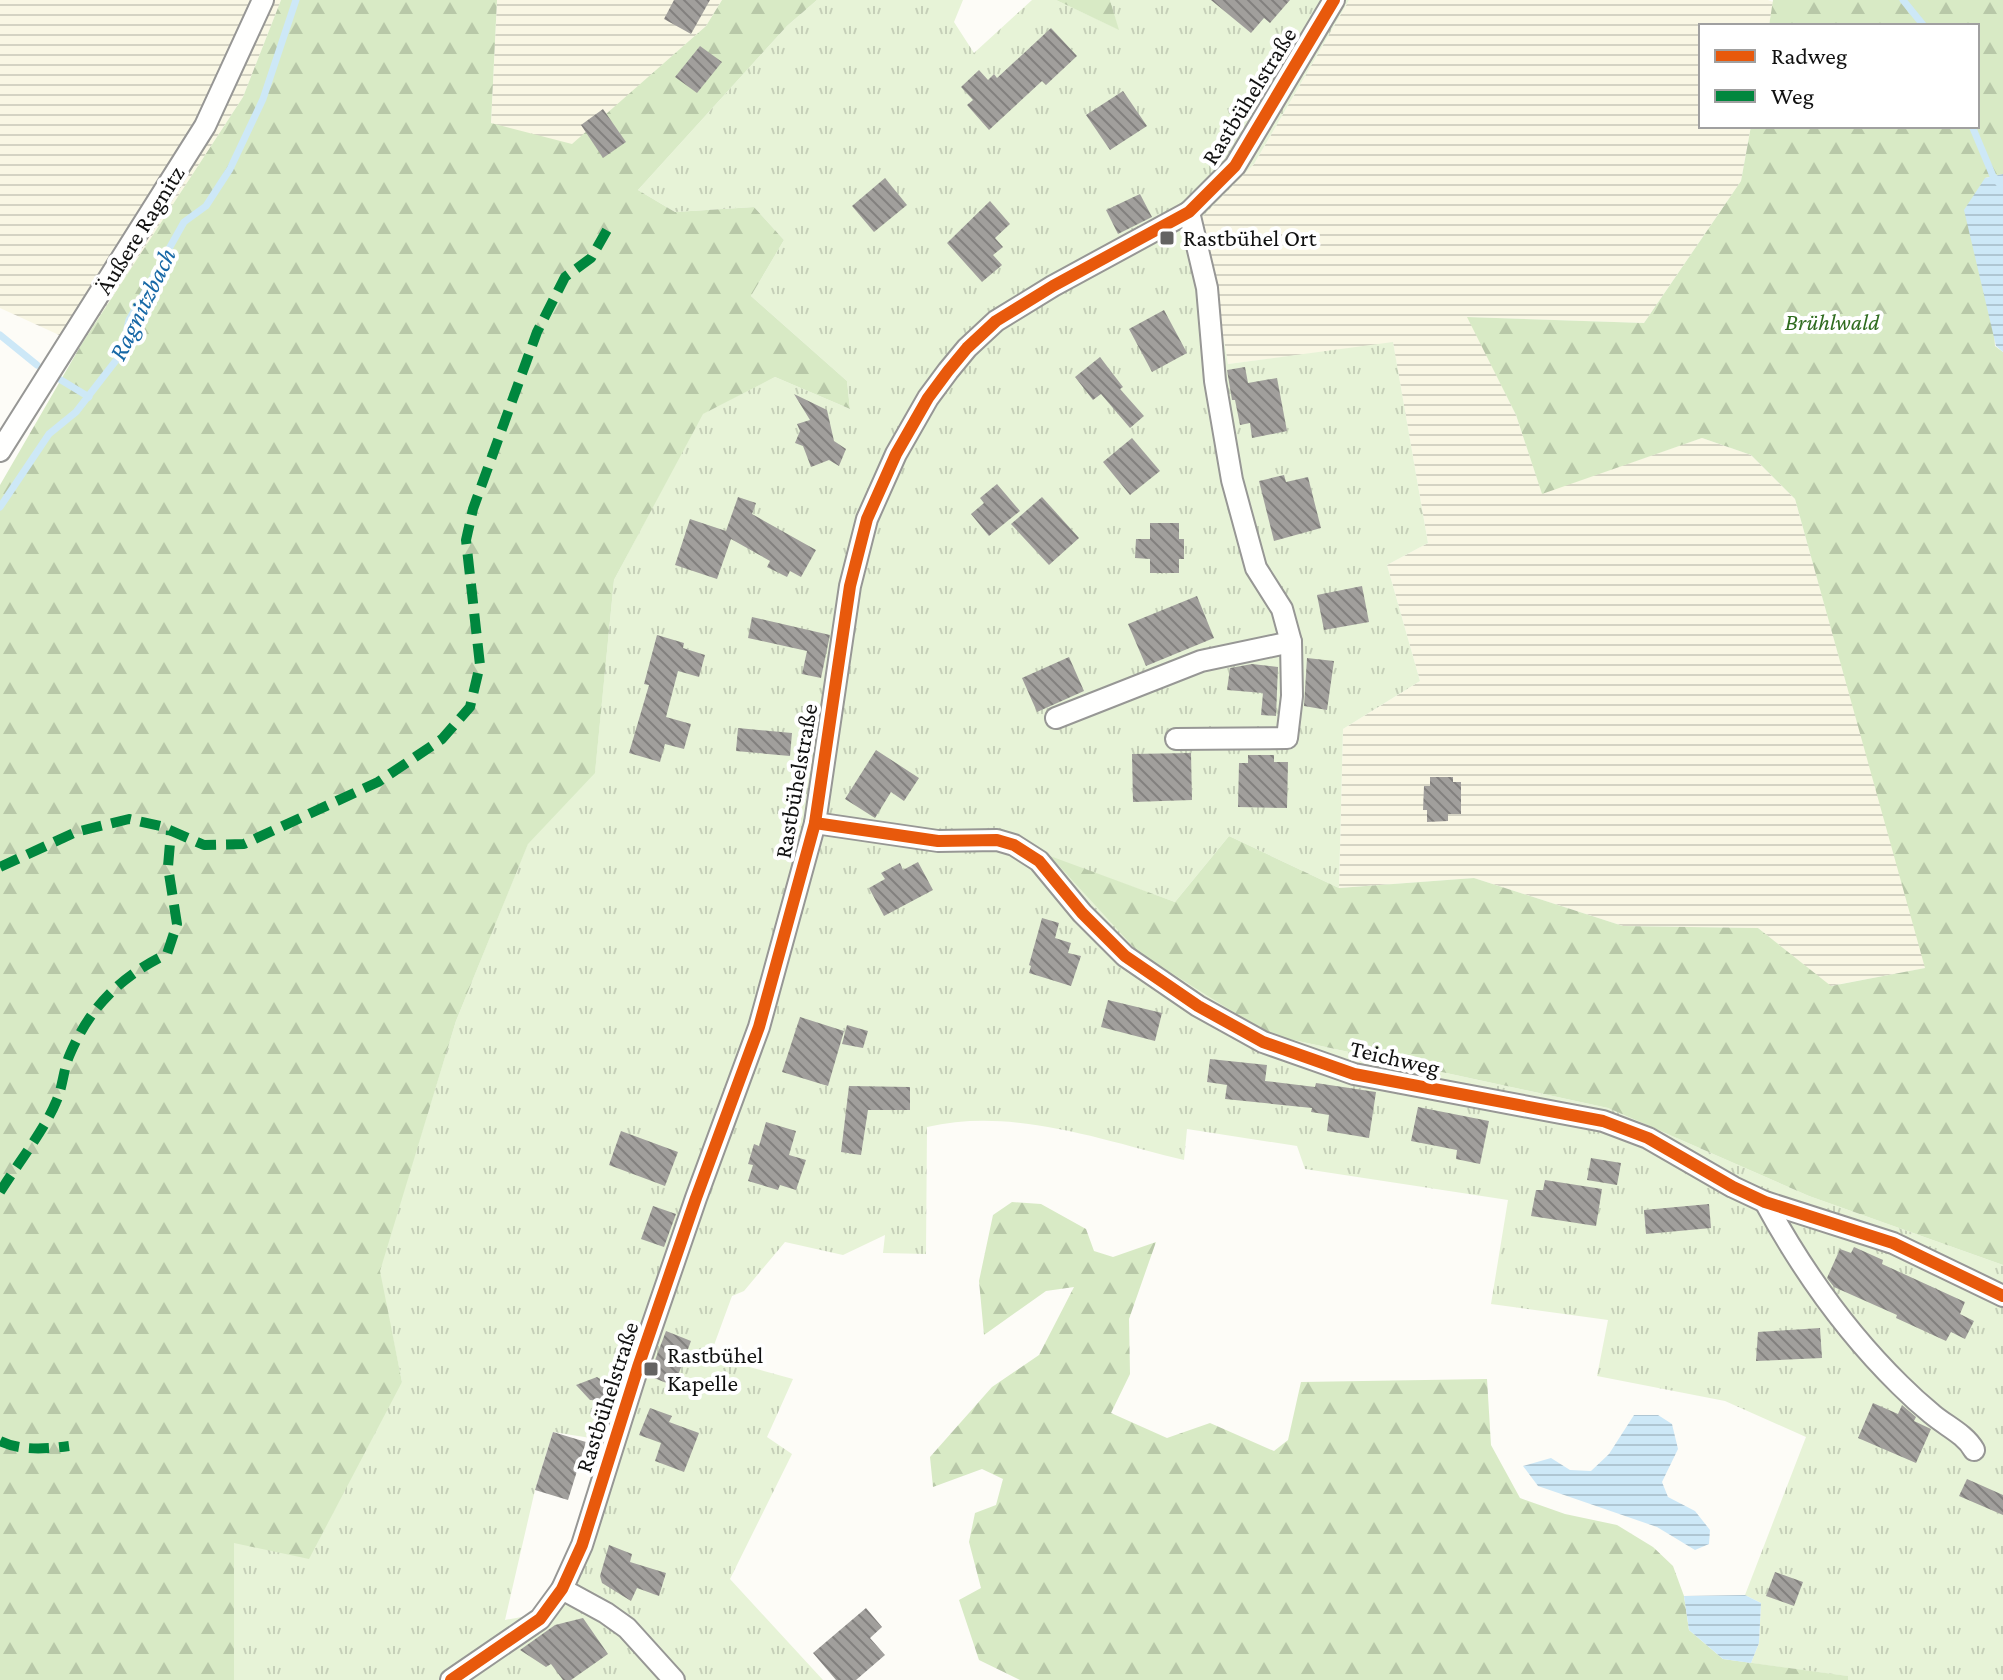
<svg xmlns="http://www.w3.org/2000/svg" width="2003" height="1680" viewBox="0 0 2003 1680" font-family="'Crimson Pro',serif">
  <defs>
    <pattern id="farmland-rules" width="6" height="5" patternUnits="userSpaceOnUse" patternTransform="scale(2)"><rect width="6" height="5" fill="#f9f7e4"/><path d="M0 2.5h6" fill="none" stroke="#d4d3c3"/></pattern>
    <pattern id="grass-tufts" width="24" height="20" patternUnits="userSpaceOnUse" patternTransform="scale(2)"><rect width="24" height="20" fill="#e7f3d7"/><path d="M3 7l-1-3M5 7V3M7 7l1-3M15 17l-1-3M17 17v-4M19 17l1-3" fill="none" stroke="#c5cfb8"/></pattern>
    <pattern id="forest-firs" width="22" height="20" patternUnits="userSpaceOnUse" patternTransform="scale(2)"><rect width="22" height="20" fill="#d8eac5"/><path d="M5 1l3.5 6h-7zM16 11l3.5 6h-7z" fill="#b8c8a8"/></pattern>
    <pattern id="water-rules" width="6" height="5" patternUnits="userSpaceOnUse" patternTransform="scale(2)"><rect width="6" height="5" fill="#cde8f7"/><path d="M0 2.5h6" fill="none" stroke="#afc6d3"/></pattern>
    <pattern id="building-back-hatch" width="6" height="6" patternUnits="userSpaceOnUse" patternTransform="scale(2)"><rect width="6" height="6" fill="#a19f9c"/><path d="M-1 5l2 2M0 0l6 6M5-1l2 2" fill="none" stroke="#82807e"/></pattern>
  </defs>
  <rect width="100%" height="100%" fill="#fdfcf7"/>
  <g fill="url(#farmland-rules)">
    <polygon points="0,0 281,0 243,97 81,345 0,308"/>
    <polygon points="497,0 722,0 706,26 572,145 491,124"/>
    <polygon points="1349,0 1768,0 1773,2 1769,26 1701,26 1701,126 1751,126 1741,181 1644,323 1468,317 1516,415 1542,493 1702,438 1751,455 1795,499 1926,968 1830,986 1758,928 1623,926 1474,878 1339,888 1343,729 1420,681 1387,565 1428,543 1393,343 1228,364 1202,216 1254,164"/>
  </g>
  <path fill="url(#grass-tufts)" fill-rule="evenodd" d="M817 0H963L954 22 974 53 1032 0H1056L1118 29 1110 0H1349L1254 164 1202 217 1228 364 1393 342 1428 543 1387 565 1420 681 1343 729 1339 888 1229 836 1175 902 1052 858 1270 1035 1608 1108 1809 1196 2003 1265V1680H1848L1847 1676 1751 1663 1759 1643 1761 1603 1745 1595 1806 1437 1725 1401 1597 1376 1608 1320 1491 1304 1508 1200 1305 1169 1297 1146 1187 1129 1184 1160C1101 1140 1013 1107 927 1127L926 1254 883 1253 885 1235 843 1255 785 1242 744 1291 732 1296 710 1356 793 1379 767 1437 792 1454 730 1579 823 1680H234V1543L402 1382 379 1271 456 1021 528 843 595 772 614 580 702 414 775 377 850 409 847 381 751 296 784 240 754 207 675 212 638 190 787 26ZM806 816 829 818 765 1038 728 1139 713 1134 754 1012ZM553 1432 603 1440 576 1530 548 1598 527 1616 505 1620 535 1490Z"/>
  <g fill="url(#forest-firs)">
    <polygon points="281,0 497,0 491,123 572,144 706,26 722,0 817,0 787,26 638,190 675,212 754,207 784,240 751,296 847,381 850,409 775,377 703,414 614,580 595,773 528,844 456,1021 380,1271 402,1382 309,1559 234,1543 234,1680 0,1680 0,485 81,345 243,97"/>
    <polygon points="1056,0 1110,0 1119,30"/>
    <polygon points="1773,0 2003,0 2003,174 1985,178 1995,346 2003,352 2003,1265 1809,1196 1608,1108 1270,1035 1138,952 1050,856 1175,902 1229,836 1339,888 1474,878 1623,926 1758,928 1831,986 1925,968 1795,499 1751,455 1702,438 1542,494 1516,415 1467,317 1644,323 1741,181 1751,126 1977,126 1977,26 1769,26"/>
    <polygon points="1012,1202 1041,1204 1086,1229 1094,1251 1113,1257 1156,1242 1129,1319 1130,1374 1111,1413 1167,1438 1210,1423 1274,1451 1288,1440 1301,1382 1487,1379 1491,1445 1520,1498 1565,1514 1617,1525 1653,1547 1673,1566 1684,1596 1689,1630 1723,1659 1848,1676 1848,1680 1020,1680 979,1660 959,1600 981,1588 969,1542 975,1513 996,1505 1003,1479 982,1469 933,1487 930,1457 992,1387 1039,1355 1074,1287 1046,1291 984,1335 979,1281 993,1215"/>
  </g>
  <g fill="url(#water-rules)">
    <polygon points="2003,174 2003,352 1996,346 1964,210 1985,178"/>
    <polygon points="1634,1415 1658,1415 1672,1424 1678,1449 1662,1482 1668,1497 1695,1511 1710,1530 1709,1544 1695,1550 1657,1527 1538,1486 1523,1466 1551,1458 1570,1470 1591,1471 1609,1454"/>
    <polygon points="1745,1595 1761,1603 1759,1643 1751,1663 1723,1659 1689,1630 1684,1596"/>
  </g>
  <g fill="none" stroke-linecap="round" stroke-linejoin="round">
    <g stroke="#cde8f7" stroke-width="7">
      <polyline points="1903,0 1924,26"/>
      <polyline points="1972,126 1993,176 2003,188"/>
      <polyline points="0,335 37,365"/>
      <polyline points="61,380 89,397"/>
      <polyline points="0,507 49,434 76,412 121,354 129,320 184,222 206,206 230,169 263,99 296,0"/>
    </g>
  </g>
  <g fill="url(#building-back-hatch)">
    <polygon points="674,0 710,0 691,34 664,19"/>
    <polygon points="1211,0 1290,0 1270,23 1264,18 1251,33"/>
    <polygon points="1051,28 1077,56 1046,85 1042,81 989,130 967,105 973,100 961,87 979,70 988,80 994,74 997,78"/>
    <polygon points="700,46 722,62 697,93 675,77"/>
    <polygon points="1123,91 1147,126 1110,150 1086,115"/>
    <polygon points="603,109 626,142 603,158 581,125"/>
    <polygon points="885,178 907,205 874,232 852,206"/>
    <polygon points="1140,194 1152,217 1118,234 1106,210"/>
    <polygon points="990,201 1010,224 995,238 1003,247 993,255 1002,265 982,282 947,243"/>
    <polygon points="1164,310 1187,353 1152,372 1129,329"/>
    <polygon points="1100,357 1123,387 1120,389 1144,416 1130,428 1101,394 1093,400 1075,377"/>
    <polygon points="1245,367 1248,383 1277,378 1287,431 1252,438 1250,423 1240,425 1235,400 1232,400 1227,370"/>
    <polygon points="794,394 827,410 834,441 846,449 839,466 829,460 811,467 803,446 795,443 800,431 797,424 810,420"/>
    <polygon points="1132,438 1160,471 1130,495 1103,462"/>
    <polygon points="1284,475 1286,482 1308,477 1321,528 1274,541 1259,481"/>
    <polygon points="997,484 1020,511 989,536 971,514 984,503 980,498"/>
    <polygon points="738,497 756,503 752,514 816,550 801,577 790,571 787,577 767,567 770,561 731,539 717,579 675,565 690,519 726,531"/>
    <polygon points="1042,497 1079,538 1049,565 1011,524"/>
    <polygon points="1150,523 1179,523 1179,539 1184,539 1184,559 1179,559 1179,573 1150,573 1150,559 1135,558 1136,539 1150,539"/>
    <polygon points="1362,586 1369,622 1324,630 1317,595"/>
    <polygon points="1197,596 1214,638 1146,666 1128,624"/>
    <polygon points="752,617 830,635 821,678 802,674 807,651 748,638"/>
    <polygon points="657,635 684,643 683,648 705,655 699,677 678,671 666,717 691,724 684,749 665,744 660,762 629,753 649,685 644,684"/>
    <polygon points="1069,657 1084,691 1037,712 1022,678"/>
    <polygon points="1307,658 1334,661 1327,710 1304,706"/>
    <polygon points="1252,664 1278,667 1276,716 1261,715 1263,693 1227,690 1230,668"/>
    <polygon points="738,728 792,733 790,756 736,751"/>
    <polygon points="876,750 919,778 904,801 891,792 875,818 845,799"/>
    <polygon points="1191,753 1192,800 1133,802 1132,754"/>
    <polygon points="1248,755 1274,755 1274,762 1288,762 1287,808 1238,807 1239,763 1248,763"/>
    <polygon points="1430,777 1453,777 1453,782 1461,782 1461,814 1448,814 1448,821 1427,822 1427,810 1423,810 1424,786 1430,786"/>
    <polygon points="918,862 933,890 884,916 869,888 885,879 881,873 900,863 903,870"/>
    <polygon points="1042,918 1059,923 1055,938 1071,943 1068,953 1081,956 1071,986 1029,973 1031,966 1029,965"/>
    <polygon points="1108,1000 1162,1013 1155,1041 1101,1027"/>
    <polygon points="800,1017 844,1031 828,1086 782,1072"/>
    <polygon points="847,1025 868,1031 863,1048 842,1044"/>
    <polygon points="1210,1059 1267,1065 1265,1081 1315,1087 1316,1083 1376,1092 1369,1138 1327,1131 1329,1115 1311,1112 1312,1108 1225,1099 1227,1085 1207,1082"/>
    <polygon points="849,1086 910,1087 910,1110 868,1110 861,1155 841,1152"/>
    <polygon points="1418,1107 1489,1121 1480,1164 1456,1159 1457,1150 1411,1141"/>
    <polygon points="766,1122 796,1131 789,1155 806,1160 796,1190 780,1185 778,1190 748,1181 753,1165 748,1164 754,1144 759,1146"/>
    <polygon points="621,1131 678,1152 665,1186 609,1165"/>
    <polygon points="1591,1158 1621,1163 1617,1185 1587,1180"/>
    <polygon points="1545,1180 1602,1189 1596,1226 1531,1216 1536,1190 1543,1190"/>
    <polygon points="1709,1204 1711,1228 1646,1234 1644,1210"/>
    <polygon points="653,1206 676,1214 664,1247 641,1239"/>
    <polygon points="1854,1247 1883,1260 1882,1264 1965,1302 1960,1314 1974,1321 1965,1339 1951,1332 1946,1341 1896,1318 1897,1315 1834,1287 1827,1278 1840,1249 1851,1253"/>
    <polygon points="1820,1328 1822,1358 1756,1361 1758,1332"/>
    <polygon points="666,1331 691,1341 674,1386 649,1376"/>
    <polygon points="597,1377 608,1384 603,1401 590,1400 576,1385"/>
    <polygon points="1873,1403 1898,1414 1902,1405 1916,1417 1914,1421 1931,1429 1916,1463 1858,1438"/>
    <polygon points="650,1408 672,1416 669,1422 699,1433 684,1472 655,1461 661,1443 639,1435"/>
    <polygon points="553,1432 586,1442 568,1500 535,1490"/>
    <polygon points="1967,1479 2003,1495 2003,1515 1959,1496"/>
    <polygon points="609,1545 632,1554 630,1562 666,1573 659,1596 637,1588 631,1601 602,1583 600,1576"/>
    <polygon points="1775,1572 1803,1582 1794,1606 1766,1596"/>
    <polygon points="866,1608 882,1627 870,1638 885,1655 856,1680 836,1680 813,1653"/>
    <polygon points="583,1618 608,1654 571,1680 563,1680 551,1664 546,1667 520,1650 555,1625"/>
  </g>
  <g fill="none" stroke-linecap="round" stroke-linejoin="round">
    <defs>
      <g id="street">
        <polyline points="0,451 205,126 263,0"/>
        <polyline points="1056,718 1201,661 1291,642 1282,609 1256,568 1232,480 1215,381 1207,288 1189,212"/>
        <polyline points="1176,739 1287,738 1292,696 1291,642"/>
        <polyline points="815,823 938,841 997,840 1014,845 1039,861 1082,913 1125,956 1198,1006 1263,1042 1354,1074 1603,1121 1648,1138 1733,1187 1765,1202 1893,1243 2003,1296"/>
        <path d="M1765 1202C1802 1270 1845 1331 1900 1385 1910 1395 1921 1405 1932 1414 1946 1426 1965 1434 1974 1450"/>
        <polyline points="562,1589 606,1613 627,1628 674,1680"/>
        <polyline points="451,1680 540,1619 562,1589 582,1545 638,1367 696,1198 759,1027 815,823 850,586 867,519 896,454 928,398 948,371 967,348 996,321 1053,286 1189,212 1235,166 1334,0"/>
      </g>
    </defs>
    <use href="#street" stroke="#979795" stroke-width="24"/>
    <use href="#street" stroke="#fffffe" stroke-width="20"/>
    <g stroke="#00873e" stroke-width="10" stroke-dasharray="20 10" stroke-linecap="butt">
      <polyline points="0,867 76,832 129,819 160,826 204,845 244,844 378,782 442,739 470,707 480,665 466,540 473,509 537,332 565,277 591,258 607,230"/>
      <path d="M0 1192C16 1166 45 1129 56 1102 63 1087 63 1070 70 1054 90 1007 121 976 167 954L177 924 168 867 171 831"/>
      <path d="M0 1441C20 1451 47 1449 69 1446"/>
    </g>
    <defs>
      <g id="cycleway">
        <polyline points="815,823 938,841 997,840 1014,845 1039,861 1082,913 1125,956 1198,1006 1263,1042 1354,1074 1603,1121 1648,1138 1733,1187 1765,1202 1893,1243 2003,1296"/>
        <polyline points="451,1680 540,1619 562,1589 582,1545 638,1367 696,1198 759,1027 815,823 850,586 867,519 896,454 928,398 948,371 967,348 996,321 1053,286 1189,212 1235,166 1334,0"/>
      </g>
    </defs>
    <use href="#cycleway" stroke="#fff" stroke-width="17"/>
    <use href="#cycleway" stroke="#e8590c" stroke-width="12"/>
  </g>
  <g fill="#646362" stroke="#fff" stroke-width="3">
    <rect x="1159" y="230" width="16" height="16" rx="4"/>
    <rect x="643" y="1361" width="16" height="16" rx="4"/>
  </g>
  <g text-anchor="middle" stroke-width="8" stroke-linejoin="round" paint-order="stroke">
    <g font-size="24" fill="#111" stroke="#fff">
      <text transform="translate(1249 96) rotate(-58)" y="8">Rastbühelstraße</text>
      <text transform="translate(140 230) rotate(-58)" y="8">Äußere Ragnitz</text>
      <text transform="translate(796 781) rotate(-80)" y="8">Rastbühelstraße</text>
      <text transform="translate(1395 1058) rotate(13)" y="8">Teichweg</text>
      <text transform="translate(607 1397) rotate(-72)" y="8">Rastbühelstraße</text>
    </g>
    <g font-size="24" fill="#111" stroke="#fff" text-anchor="start">
      <text x="1183" y="246">Rastbühel Ort</text>
      <text x="667" y="1363">Rastbühel<tspan x="667" dy="28">Kapelle</tspan></text>
    </g>
    <g font-size="24" font-style="italic" fill="#2f6b1f" stroke="#fff">
      <text x="1832" y="330">Brühlwald</text>
    </g>
    <g font-size="26" font-style="italic" fill="#1768a6" stroke="#fff">
      <text transform="translate(142 304) rotate(-64)" y="9">Ragnitzbach</text>
    </g>
  </g>
  <rect x="1699" y="24" width="280" height="104" fill="#ffffff" stroke="#a0a0a0" stroke-width="2"/>
  <rect x="1715" y="50" width="40" height="12" fill="#e8590c" stroke="#a0a0a0" stroke-width="2"/>
  <text x="1771" y="64" font-size="24" fill="#111111">Radweg</text>
  <rect x="1715" y="90" width="40" height="12" fill="#00873e" stroke="#a0a0a0" stroke-width="2"/>
  <text x="1771" y="104" font-size="24" fill="#111111">Weg</text>
</svg>
